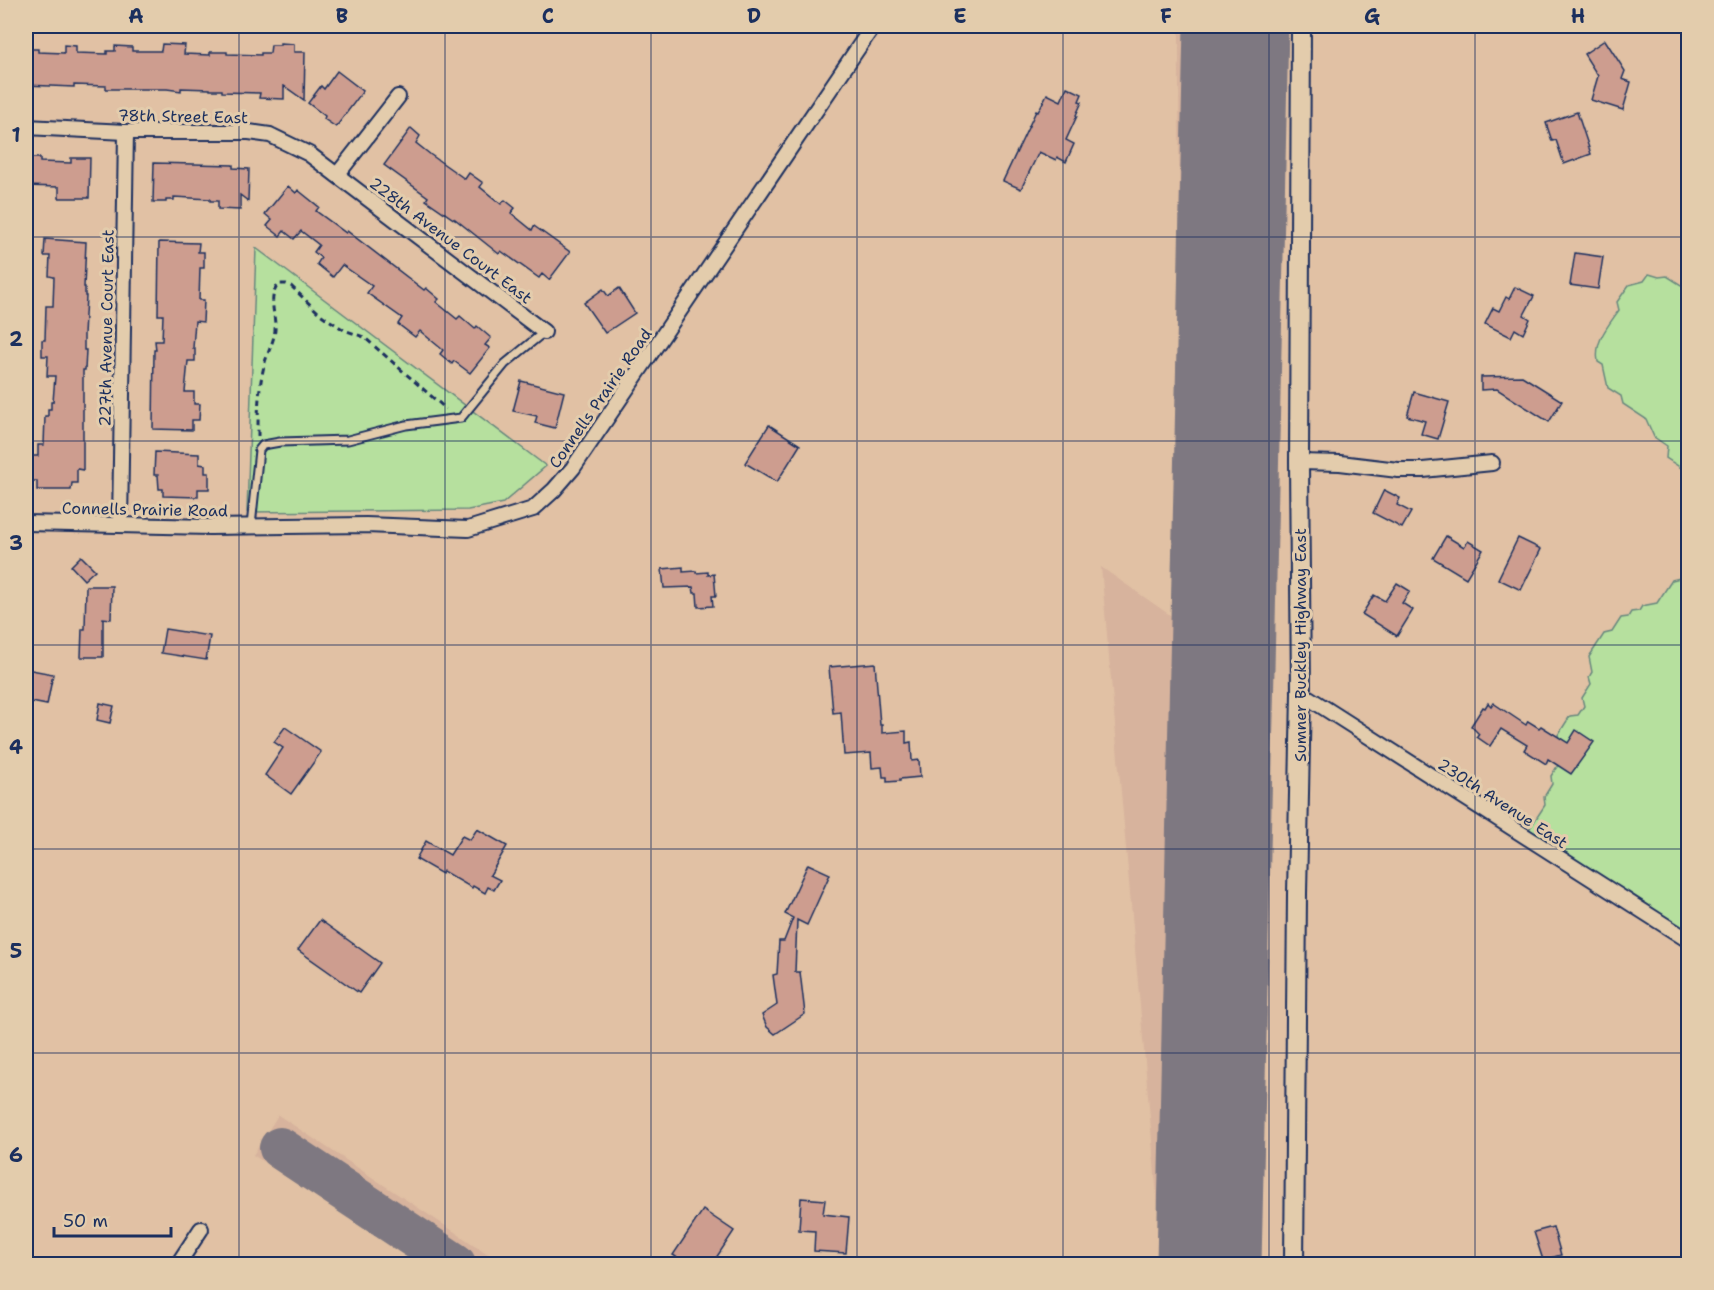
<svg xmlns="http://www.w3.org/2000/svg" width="1714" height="1290" viewBox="0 0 1714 1290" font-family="'Shantell Sans',sans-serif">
  <rect width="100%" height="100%" fill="#e1c1a4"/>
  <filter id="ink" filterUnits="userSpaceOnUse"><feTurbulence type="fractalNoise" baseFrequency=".0167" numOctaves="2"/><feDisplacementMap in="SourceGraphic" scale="12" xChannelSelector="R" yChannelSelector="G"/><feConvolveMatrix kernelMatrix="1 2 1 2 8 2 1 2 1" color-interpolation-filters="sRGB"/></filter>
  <g filter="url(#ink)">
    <g fill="#d7b39d">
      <polygon points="1179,26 1240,26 1220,1264 1163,1264 1101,567 1180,622"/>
      <polygon points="278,1115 503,1264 419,1264 253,1155"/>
    </g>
    <g fill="#b6e09e" stroke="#68887e" stroke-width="1.5">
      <polygon points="256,248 546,466 503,503 468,510 247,512"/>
      <path d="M1649 274 1659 277 1667 276 1681 285 1688 283V486L1683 482 1684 470 1666 458 1667 446 1654 437 1646 419 1623 404 1621 396 1608 388 1603 365 1598 362C1594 341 1608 326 1619 310L1617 302 1629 285 1644 281Z"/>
      <polygon points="1688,564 1688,933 1656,916 1654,909 1627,891 1619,892 1569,860 1549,860 1530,848 1524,837 1545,805 1544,797 1552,784 1551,776 1560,762 1560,743 1558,735 1570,716 1578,715 1584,706 1582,698 1591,684 1589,677 1592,672 1589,657 1604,634 1612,632 1621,618 1628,617 1631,612 1639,611 1642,606 1657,603 1672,580 1680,578"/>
    </g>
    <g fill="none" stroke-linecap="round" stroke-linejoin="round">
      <polyline stroke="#7e7881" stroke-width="42" points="280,1148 455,1264"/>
      <polyline stroke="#7e7881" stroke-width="105" points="1209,1264 1236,26"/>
    </g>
    <g fill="#cd9d8f" stroke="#1b2f5e" stroke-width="1.5">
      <polygon points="1605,40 1625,71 1622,79 1631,82 1623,110 1591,100 1598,76 1584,54"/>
      <polygon points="280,43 294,44 294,52 305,52 304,100 284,86 284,99 259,98 260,93 222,92 222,90 210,90 210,89 181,88 181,91 167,89 106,89 106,86 74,85 74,87 26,85 26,49 38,49 38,52 64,53 64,45 76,46 76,53 107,54 107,51 115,51 115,46 132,47 132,51 161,51 162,44 185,45 184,54 210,55 210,52 227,52 227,54 261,55 261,53 270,53 271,45 280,45"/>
      <polygon points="337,71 363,91 336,127 324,119 325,116 308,103 321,86 324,89"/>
      <polygon points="1067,87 1082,94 1079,101 1082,102 1076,115 1077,116 1066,140 1074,144 1066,162 1057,157 1056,160 1039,152 1021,189 1003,181 1036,111 1038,112 1047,94 1061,101"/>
      <polygon points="1577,112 1591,154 1564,164 1556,140 1552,141 1546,123"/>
      <polygon points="411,128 420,136 416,143 431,155 465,179 469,173 483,183 480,187 501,204 505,200 515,208 511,213 532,230 534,226 570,252 549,280 542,274 539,278 501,251 499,254 455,219 455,220 426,200 428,197 384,165"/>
      <polygon points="26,158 40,158 40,162 71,163 71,158 90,158 89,198 59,198 59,187 26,186"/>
      <polygon points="154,163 233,165 233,168 249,169 248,201 240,195 240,210 218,209 218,201 210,201 210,199 174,197 174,200 166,200 166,202 153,202"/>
      <polygon points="288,186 296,193 298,190 319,207 316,211 346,233 347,231 424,290 426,288 439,299 436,302 457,319 460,316 475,329 477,326 491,338 485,345 490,348 470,373 454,361 452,364 440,354 443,350 420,331 415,337 398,324 402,318 367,293 372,286 342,265 333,277 317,264 321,258 314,252 319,245 301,231 294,239 284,231 280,236 267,226 272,220 265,214"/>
      <polygon points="45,239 86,242 84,287 85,287 85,296 86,296 84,335 84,350 86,350 85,370 83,370 83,470 77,469 77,483 72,483 71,490 37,490 37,481 27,481 27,465 31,465 31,456 38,456 38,445 44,445 45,416 48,416 48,409 51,409 51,402 53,402 55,376 47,376 48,356 42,356 42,340 45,340 46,306 53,306 54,277 49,276 50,256 44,256"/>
      <polygon points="159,242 199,243 198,252 204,252 204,268 200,268 199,300 204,300 203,322 195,321 193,348 195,348 195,361 188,361 185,392 194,392 194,404 200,404 199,420 192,420 192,430 153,429 154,350 156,350 155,341 162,341 163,315 158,315"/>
      <polygon points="1575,253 1603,257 1598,289 1570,285"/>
      <polygon points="1515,287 1534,296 1524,315 1530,319 1523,334 1515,329 1511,337 1485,324 1493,308 1499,311 1506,297 1509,299"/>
      <polygon points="619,288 635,313 605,333 584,303 603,289 608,296"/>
      <polygon points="1522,376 1562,401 1549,422 1497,389 1481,390 1481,377"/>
      <polygon points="521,381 564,392 555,428 535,423 537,416 513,411"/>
      <polygon points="1414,392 1449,402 1438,439 1421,434 1425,421 1407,416"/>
      <polygon points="769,425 800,445 777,482 745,463"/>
      <polygon points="155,452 199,454 199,464 205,465 205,473 209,473 209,489 198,489 198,497 163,496 163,489 159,489 158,475 154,475"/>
      <polygon points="1384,490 1400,498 1397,505 1411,512 1402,528 1373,513"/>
      <polygon points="1446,536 1464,547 1468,541 1483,550 1466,578 1433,558"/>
      <polygon points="1518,538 1541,549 1521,590 1498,579"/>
      <polygon points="81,556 95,570 84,580 71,566"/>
      <polygon points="683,567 683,572 696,571 696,573 708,572 708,575 714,574 716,596 712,596 713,606 698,607 697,593 694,593 693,587 664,588 662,569"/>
      <polygon points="1397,583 1410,591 1402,603 1413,610 1397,636 1362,614 1374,595 1385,601"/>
      <polygon points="86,586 112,586 111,619 103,618 103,657 81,657 82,629 85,629"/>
      <polygon points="165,629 210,636 206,660 161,653"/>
      <polygon points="875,663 880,725 882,725 882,733 906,731 906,743 911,742 912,761 919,760 920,777 900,779 900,781 887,782 887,777 883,777 882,767 872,768 871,753 844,755 841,712 833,713 829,667"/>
      <polygon points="26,669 53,674 47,705 26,701"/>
      <polygon points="100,703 114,706 110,723 97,720"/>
      <polygon points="1488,703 1491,706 1493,703 1526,725 1528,721 1539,728 1541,726 1568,743 1576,730 1594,742 1571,774 1548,759 1546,764 1524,750 1527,745 1501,729 1490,746 1477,737 1479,734 1471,726 1483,707 1485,708"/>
      <polygon points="285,727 321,752 291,794 265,775 283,748 274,742"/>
      <polygon points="477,829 507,846 490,875 500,880 494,890 488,887 485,893 473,886 472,888 443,871 442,874 416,859 426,841 450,855 462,836 470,840"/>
      <polygon points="808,864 830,874 807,925 797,920 795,972 800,972 805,1014 775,1034 767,1027 762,1015 777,1005 773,975 777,974 779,941 784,941 793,918 785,914"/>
      <polygon points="320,920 380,963 359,993 298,950"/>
      <polygon points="801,1198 825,1200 823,1214 849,1217 846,1253 814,1251 815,1231 799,1230"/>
      <polygon points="703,1210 734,1231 712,1264 687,1264 673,1255"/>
      <polygon points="1553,1227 1561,1255 1543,1260 1534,1232"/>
    </g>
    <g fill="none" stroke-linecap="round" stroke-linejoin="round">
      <defs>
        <polyline id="service" points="251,526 259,450 263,445 280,442 348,440 406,425 461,418 505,364 544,332"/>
        <g id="minor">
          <polyline points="26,127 126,132 249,132 270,135 309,154 544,332"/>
          <polyline points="337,175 398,97"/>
          <polyline points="1299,462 1340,463 1398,470 1423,470 1492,463"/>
          <polyline points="26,523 210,527 366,525 468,529 533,509 554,490 573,468 873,26"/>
          <polyline points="120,525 126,132"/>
          <polyline points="1301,693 1688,940"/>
          <polyline points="178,1264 201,1229"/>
        </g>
        <polyline id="tertiary" points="1294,1264 1297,894 1301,693 1299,462 1301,26"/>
      </defs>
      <use href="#service" stroke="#1b2f5e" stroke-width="11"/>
      <use href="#minor" stroke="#1b2f5e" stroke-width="18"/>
      <use href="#tertiary" stroke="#1b2f5e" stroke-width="22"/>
      <path stroke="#1b2f5e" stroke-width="3" stroke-dasharray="6 4.5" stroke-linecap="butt" d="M258 436C258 411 258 391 264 366 267 353 274 342 275 330 276 314 267 297 279 284H286L291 286 320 314 344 330 364 337 446 409"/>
      <use href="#service" stroke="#e3ccac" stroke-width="7"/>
      <use href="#minor" stroke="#e3ccac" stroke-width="14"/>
      <use href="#tertiary" stroke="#e3ccac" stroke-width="18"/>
    </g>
  </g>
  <path fill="none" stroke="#1b2f5e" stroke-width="1.5" stroke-opacity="0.55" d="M239 26V1264M445 26V1264M651 26V1264M857 26V1264M1063 26V1264M1269 26V1264M1475 26V1264M26 237H1688M26 441H1688M26 645H1688M26 849H1688M26 1053H1688"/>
  <g text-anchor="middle" stroke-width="6" stroke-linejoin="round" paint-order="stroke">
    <g font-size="16" fill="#1b2f5e" stroke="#e3ccac">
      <text transform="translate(183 116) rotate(1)" y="6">78th Street East</text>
      <text transform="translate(451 240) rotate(37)" y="6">228th Avenue Court East</text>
      <text transform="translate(106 328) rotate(-89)" y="6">227th Avenue Court East</text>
      <text transform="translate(600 398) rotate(-55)" y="6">Connells Prairie Road</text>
      <text transform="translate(145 509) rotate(1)" y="6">Connells Prairie Road</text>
      <text transform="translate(1300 645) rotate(-90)" y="6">Sumner Buckley Highway East</text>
      <text transform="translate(1503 803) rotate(33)" y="6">230th Avenue East</text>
    </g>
  </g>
  <rect width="1714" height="1290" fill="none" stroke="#e3ccac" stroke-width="66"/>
  <path d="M54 1227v9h117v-9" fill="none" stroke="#1b2f5e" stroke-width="3"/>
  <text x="63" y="1227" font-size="18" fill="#1b2f5e" stroke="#e3ccac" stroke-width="4.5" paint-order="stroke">50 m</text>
  <rect x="33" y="33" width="1648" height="1224" fill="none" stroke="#1b2f5e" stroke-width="2"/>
  <g font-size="20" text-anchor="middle" font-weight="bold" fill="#1b2f5e">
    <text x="136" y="23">A</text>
    <text x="342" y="23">B</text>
    <text x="548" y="23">C</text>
    <text x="754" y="23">D</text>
    <text x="960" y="23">E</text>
    <text x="1166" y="23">F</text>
    <text x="1372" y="23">G</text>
    <text x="1578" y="23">H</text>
    <text x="16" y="142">1</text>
    <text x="16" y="346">2</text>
    <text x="16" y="550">3</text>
    <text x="16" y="754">4</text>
    <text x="16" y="958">5</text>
    <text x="16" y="1162">6</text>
  </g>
</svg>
